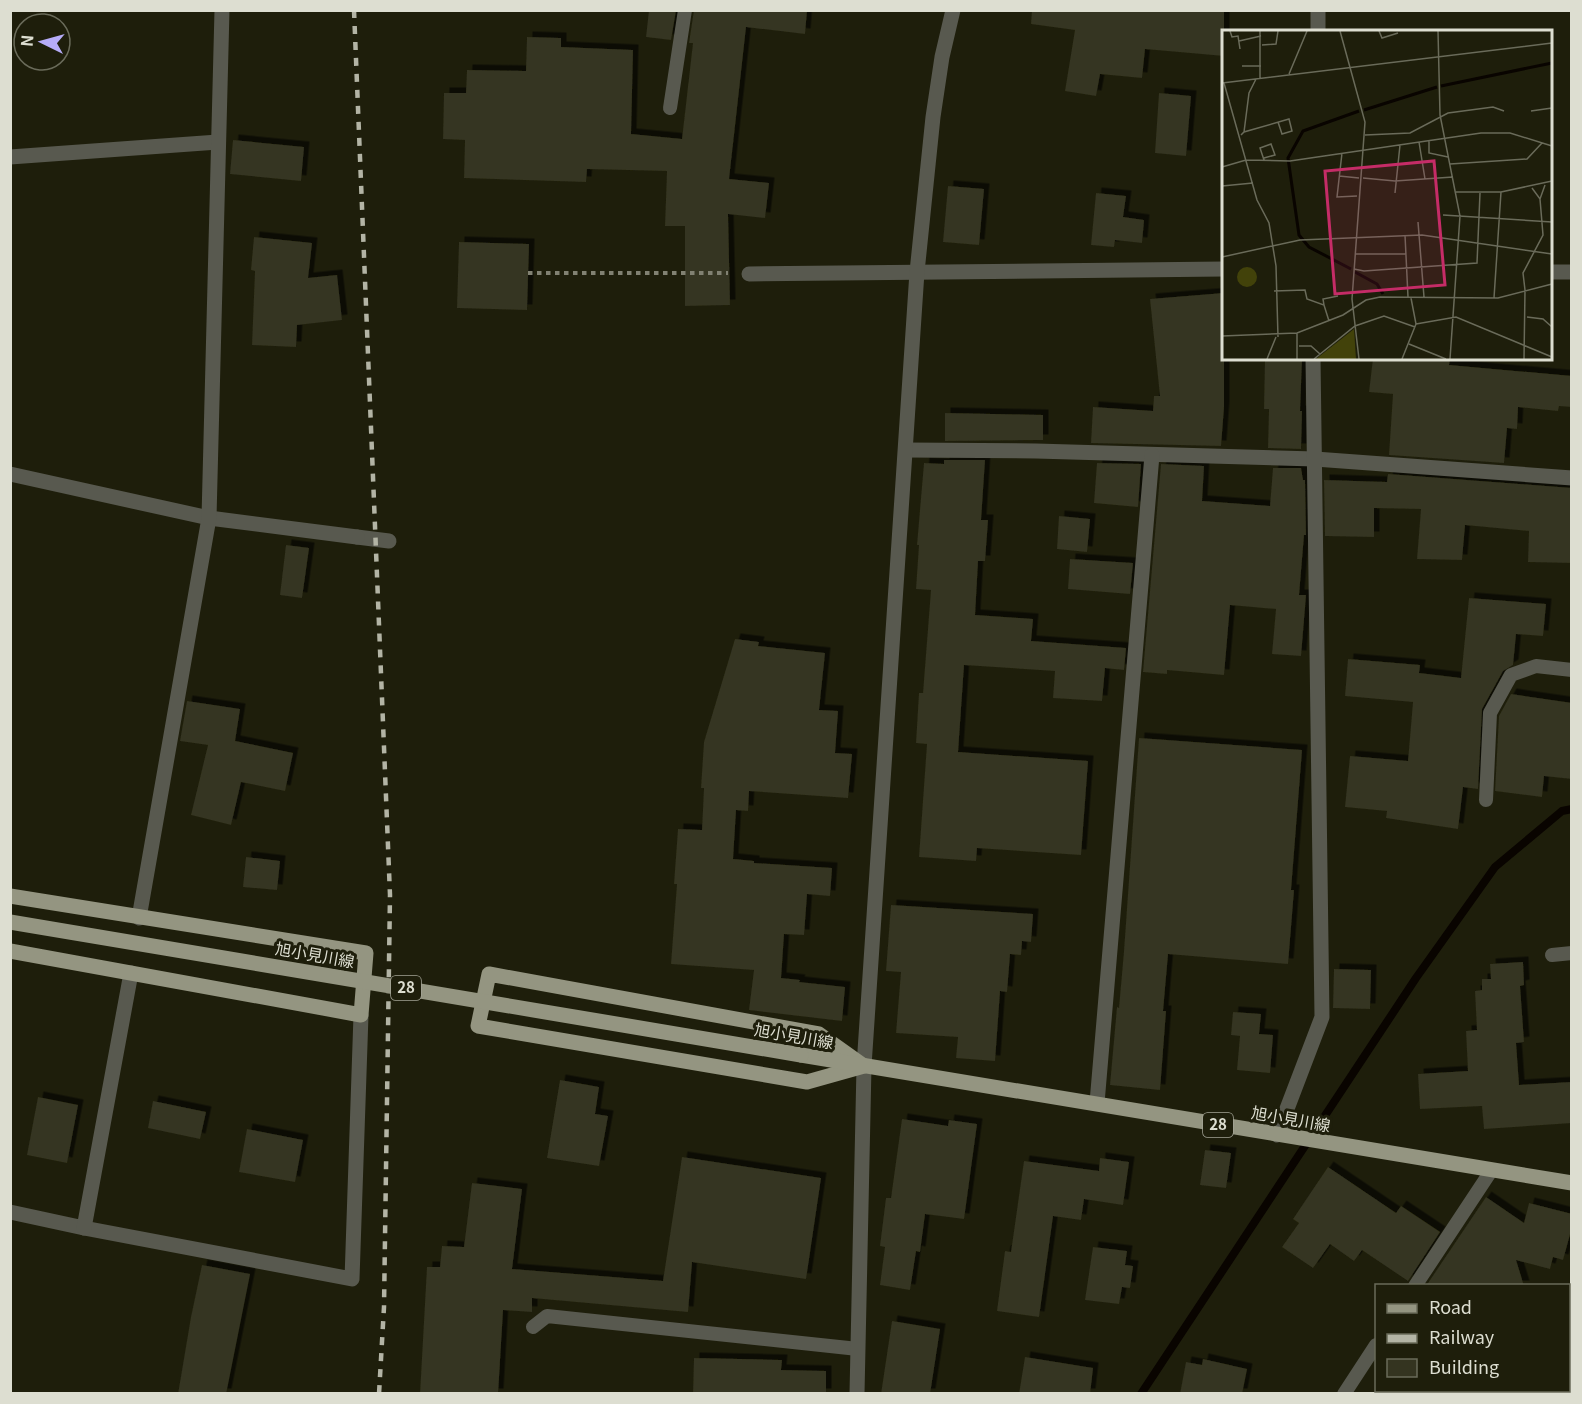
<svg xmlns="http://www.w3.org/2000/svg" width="1582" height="1404" viewBox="0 0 1582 1404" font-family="Georgia,'Noto Sans JP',serif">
  <defs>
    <filter id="shadow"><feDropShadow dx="5.5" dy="-5.5" stdDeviation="0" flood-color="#0009"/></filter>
  </defs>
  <rect width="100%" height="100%" fill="#1e1e0b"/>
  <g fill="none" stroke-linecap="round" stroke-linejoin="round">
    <polyline stroke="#090400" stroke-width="8" points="1141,1394 1416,978 1495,867 1562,811 1572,809"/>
  </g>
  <g fill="#343420" filter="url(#shadow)">
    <polygon points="649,10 676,10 671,40 646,37"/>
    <polygon points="694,10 807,10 805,34 746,27 729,179 769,183 765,218 728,214 730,305 685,306 685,226 665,226 667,171 587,169 586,182 464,178 465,140 443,139 444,93 466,93 467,70 526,71 527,37 561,38 561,47 633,50 631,134 682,139 693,43 689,43"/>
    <polygon points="1032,10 1224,10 1224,56 1145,49 1142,78 1100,74 1096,96 1065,91 1075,30 1031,24"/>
    <polygon points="1159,93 1191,96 1186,156 1155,153"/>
    <polygon points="233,140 304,147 301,181 230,174"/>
    <polygon points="948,186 984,189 979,245 943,242"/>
    <polygon points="1096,193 1126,196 1123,217 1144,220 1142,243 1115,240 1114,247 1091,245"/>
    <polygon points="254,237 312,243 308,278 337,275 342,320 297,325 296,347 252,345 255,271 251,270"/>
    <polygon points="459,242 529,244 527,310 457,308"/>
    <polygon points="1224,293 1224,407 1221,446 1091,443 1093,407 1153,411 1154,396 1160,396 1150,299"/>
    <polygon points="1265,358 1302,358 1300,411 1302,411 1301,449 1268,448 1269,409 1264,409"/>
    <polygon points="1373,358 1450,358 1449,365 1572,376 1572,407 1559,406 1558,411 1518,407 1517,429 1507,428 1504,463 1389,455 1393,394 1369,392"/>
    <polygon points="945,413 1043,415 1043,440 945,441"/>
    <polygon points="944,460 985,460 981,520 988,520 985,561 978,561 975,615 1033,619 1031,641 1126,648 1124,670 1105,668 1102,701 1053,698 1055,671 964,665 958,752 1088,761 1081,855 977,848 976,861 919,857 927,744 916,743 919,693 923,693 931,590 916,589 919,545 917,545 924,463 944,464"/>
    <polygon points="1097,463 1141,464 1138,507 1094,503"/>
    <polygon points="1161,464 1204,466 1202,501 1270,506 1273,468 1301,468 1303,480 1305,480 1306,535 1304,535 1299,595 1306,595 1301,656 1272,654 1276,609 1230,605 1224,675 1167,670 1167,674 1143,672"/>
    <polygon points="1388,474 1572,488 1572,563 1528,562 1529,531 1465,525 1462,560 1417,559 1421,509 1374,508 1374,537 1325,536 1324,480 1387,482"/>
    <polygon points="1059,516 1090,519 1087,552 1057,549"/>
    <polygon points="286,545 309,548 302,598 280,595"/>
    <polygon points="1070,559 1133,563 1130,594 1068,589"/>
    <polygon points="1469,598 1546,604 1543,636 1516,634 1513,665 1503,671 1482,709 1478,789 1463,787 1458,829 1386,818 1387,811 1345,807 1350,756 1408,761 1413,702 1345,696 1348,659 1420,665 1419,673 1461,678"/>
    <polygon points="735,639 759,642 758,646 825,653 819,710 838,711 835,753 852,754 848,798 749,791 748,811 736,810 733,859 754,861 754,863 832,868 830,896 807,894 804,935 784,934 781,978 800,980 799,982 845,987 842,1021 749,1010 754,970 671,964 677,884 674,884 678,829 702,830 704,788 701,788 704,742"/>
    <polygon points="1511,694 1572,703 1572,779 1544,776 1542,797 1495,791 1499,716"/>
    <polygon points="187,701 240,709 235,741 293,753 285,791 241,782 231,825 191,815 208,745 180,741"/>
    <polygon points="1139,738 1302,750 1291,890 1294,890 1288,964 1168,954 1163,1011 1166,1011 1160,1090 1110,1085 1117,1007 1119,1008 1124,951"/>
    <polygon points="246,857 280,861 277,890 243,887"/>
    <polygon points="891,905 1033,914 1031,942 1022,941 1021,955 1010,954 1007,992 1000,991 995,1061 956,1058 958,1037 896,1033 901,972 886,971"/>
    <polygon points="1523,962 1524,985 1520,986 1524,1042 1516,1043 1519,1085 1572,1082 1572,1123 1484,1129 1482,1106 1420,1109 1418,1074 1468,1071 1466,1031 1477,1030 1475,991 1482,990 1482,979 1491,979 1490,964"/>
    <polygon points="1334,969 1371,970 1370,1009 1333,1008"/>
    <polygon points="1233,1012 1261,1014 1259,1034 1273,1035 1270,1073 1237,1070 1240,1036 1231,1035"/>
    <polygon points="560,1080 599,1087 595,1114 608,1116 599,1166 547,1158"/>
    <polygon points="38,1097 78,1105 67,1163 27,1155"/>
    <polygon points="153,1101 206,1112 200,1139 148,1128"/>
    <polygon points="902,1119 948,1126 949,1120 977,1124 964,1219 925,1214 920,1252 916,1251 910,1290 880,1285 885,1247 880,1246 886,1198 891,1198"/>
    <polygon points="247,1129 303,1140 295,1182 239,1172"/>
    <polygon points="1205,1150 1231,1153 1226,1188 1200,1185"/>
    <polygon points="682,1157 821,1178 806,1279 692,1262 688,1312 532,1298 532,1312 503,1310 498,1394 420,1394 427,1267 440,1267 442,1246 464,1247 472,1183 522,1189 512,1269 663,1281"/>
    <polygon points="1100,1158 1129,1162 1123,1205 1084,1199 1081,1220 1053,1216 1039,1317 997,1311 1005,1251 1011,1252 1024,1161 1099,1171"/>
    <polygon points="1328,1167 1396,1213 1401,1206 1440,1232 1408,1281 1362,1250 1354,1261 1330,1244 1313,1268 1282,1247 1299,1223 1293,1219"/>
    <polygon points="1486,1197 1524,1223 1529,1203 1572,1214 1572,1227 1563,1260 1553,1257 1550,1269 1516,1260 1524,1286 1426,1286"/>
    <polygon points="1093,1247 1127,1251 1125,1265 1133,1266 1130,1288 1122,1287 1119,1304 1085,1300"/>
    <polygon points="202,1265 250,1274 226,1394 178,1394 191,1317"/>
    <polygon points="892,1321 940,1329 930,1394 881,1394"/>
    <polygon points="1025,1357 1093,1368 1090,1394 1019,1394"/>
    <polygon points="694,1358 782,1360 781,1370 826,1371 826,1394 693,1394"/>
    <polygon points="1203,1359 1247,1369 1242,1394 1180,1394 1186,1362 1202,1365"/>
  </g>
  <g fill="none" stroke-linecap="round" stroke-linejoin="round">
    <polyline stroke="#818172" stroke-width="4" stroke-dasharray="4.5 4.5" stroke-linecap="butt" points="528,273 728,273"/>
    <g stroke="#58594f" stroke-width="14">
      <polyline points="670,108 685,10"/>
      <polyline points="1486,800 1490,713 1511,675 1536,666 1572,670"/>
      <polyline points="1552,955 1572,953"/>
      <polyline points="1415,1286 1491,1171"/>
      <polyline points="533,1327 547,1316 858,1349"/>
      <polyline points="1344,1394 1376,1345"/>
    </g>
    <polyline stroke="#58594f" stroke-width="15" points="357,537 389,541"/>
    <g stroke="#58594f" stroke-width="15">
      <polyline points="1318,32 1318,10"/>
      <polyline points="10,157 218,142"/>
      <polyline points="1550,272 1572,272"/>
      <polyline points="749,274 1224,269"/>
      <polyline points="906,450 1036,451 1315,459 1572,478"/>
      <polyline points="10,474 209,518 357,537"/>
      <polyline points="139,918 209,518 222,10"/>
      <polyline points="1097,1103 1152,455"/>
      <polyline points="1277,1135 1322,1017 1313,358"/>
      <polyline points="10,1212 84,1228 352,1279 361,1015"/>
      <polyline points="84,1228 131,973"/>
    </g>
    <polyline stroke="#58594f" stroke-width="15" points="857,1394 864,1066 917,272 933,117 942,57 953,10"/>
    <g stroke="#949581" stroke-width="15">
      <polyline points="10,896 366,953 361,1015 10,951"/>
      <polygon points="489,974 819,1034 864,1066 807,1082 478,1026"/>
      <polyline points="801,1055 1572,1183"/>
    </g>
    <polyline stroke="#b3b4a5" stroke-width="4.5" stroke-dasharray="8 8" stroke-linecap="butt" points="354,10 390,895 384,1307 379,1394"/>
    <polyline stroke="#949581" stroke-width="15" points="10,922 801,1055"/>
  </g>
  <g text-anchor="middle" stroke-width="6" stroke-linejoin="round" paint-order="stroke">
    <g fill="#1e1e0b" stroke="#a4a496" stroke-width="1.5">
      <rect x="391" y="976" width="30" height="24" rx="4.5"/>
      <rect x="1203" y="1113" width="30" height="24" rx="4.5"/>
    </g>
    <g font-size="15" font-weight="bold" fill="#ddded1">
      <text x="406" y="993">28</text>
      <text x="1218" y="1130">28</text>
    </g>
    <g font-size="16" fill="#ddded1" stroke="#1e1e0b">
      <text transform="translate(315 955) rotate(10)" y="6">旭小見川線</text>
      <text transform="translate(794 1036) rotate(10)" y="6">旭小見川線</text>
      <text transform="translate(1291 1119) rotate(10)" y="6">旭小見川線</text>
    </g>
  </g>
  <g transform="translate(1222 30)">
    <rect width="330" height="330" fill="#1e1e0b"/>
    <path d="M15 247a10 10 0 1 1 20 0a10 10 0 1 1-20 0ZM132 299 134 329H94Z" fill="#42420a"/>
    <path fill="none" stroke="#090400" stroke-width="3" d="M219 56 330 33M142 80 215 57M129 239 87 217 77 205 66 128 81 101 137 81M133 242 155 254 161 264"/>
    <path fill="none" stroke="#6a6b5a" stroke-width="1.5" d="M8 1 10 7 16 6 18 19M118 1 143 92 130 269 137 329M157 1 160 8 176 3M216 1 218 85 238 186 228 329M17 11 39 6M40 15 54 14 56 1M20 36H39M67 44 85 1M38 48V1M0 53 330 13M2 53 35 170 47 193 54 236 56 307M309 81 330 78M22 102 27 63 34 49M19 105 22 102 67 89 70 101 60 104 56 92M143 105 188 103 226 83 271 77 282 81M207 110V123L226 127M197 112 203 149M120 123 115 167 135 166M42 128 53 125 49 114 38 118 42 130M228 134 305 129 320 113M0 137 24 130 68 131 259 103H288L330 116M117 146 137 148M141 148 173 151 231 147M0 156 31 153M310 158 318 169 323 155M234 162H279L330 151M173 163 178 115M221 185 330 192M196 192 202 267M183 205 186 267M134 224H184M0 227 78 210 200 205 330 224M132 239 142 241 255 233 258 163M303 260 301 243 321 205 318 169M52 261 83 260 85 269 102 275 107 291M272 268 279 162M102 275 101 269 116 266M305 287 321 289 330 297M194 294 234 287 330 327M0 306 75 303 121 285 144 270 158 267 276 268 330 254M187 314 224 329M77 316H89L98 324M45 329 54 307M75 329V303M92 329 133 296 162 286 193 297M180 329 194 294 189 268M302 329 303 260"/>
    <path fill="#c52c67" fill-opacity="0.15" stroke="#c52c67" stroke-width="3" d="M212 131 223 255 113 264 103 141Z"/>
    <rect width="330" height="330" fill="none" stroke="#ddded1" stroke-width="3"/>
  </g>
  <rect width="1582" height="1404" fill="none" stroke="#ddded1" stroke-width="24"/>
  <rect x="1375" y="1284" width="195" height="108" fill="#1e1e0b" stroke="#6a6b5a" stroke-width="1.5"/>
  <rect x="1387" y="1304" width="30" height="9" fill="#949581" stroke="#6a6b5a" stroke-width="1.5"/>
  <text x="1429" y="1314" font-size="18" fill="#ddded1">Road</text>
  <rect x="1387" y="1334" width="30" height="9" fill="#b3b4a5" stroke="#6a6b5a" stroke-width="1.5"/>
  <text x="1429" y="1344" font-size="18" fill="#ddded1">Railway</text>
  <rect x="1387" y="1359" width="30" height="18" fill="#343420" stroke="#6a6b5a" stroke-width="1.5"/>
  <text x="1429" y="1374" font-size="18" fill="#ddded1">Building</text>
  <g transform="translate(42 42) rotate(275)"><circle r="28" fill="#1e1e0b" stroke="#6a6b5a" stroke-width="1.5"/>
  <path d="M0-4.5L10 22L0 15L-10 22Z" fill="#b6acf8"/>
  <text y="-9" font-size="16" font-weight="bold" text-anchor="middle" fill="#ddded1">N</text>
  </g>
</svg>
